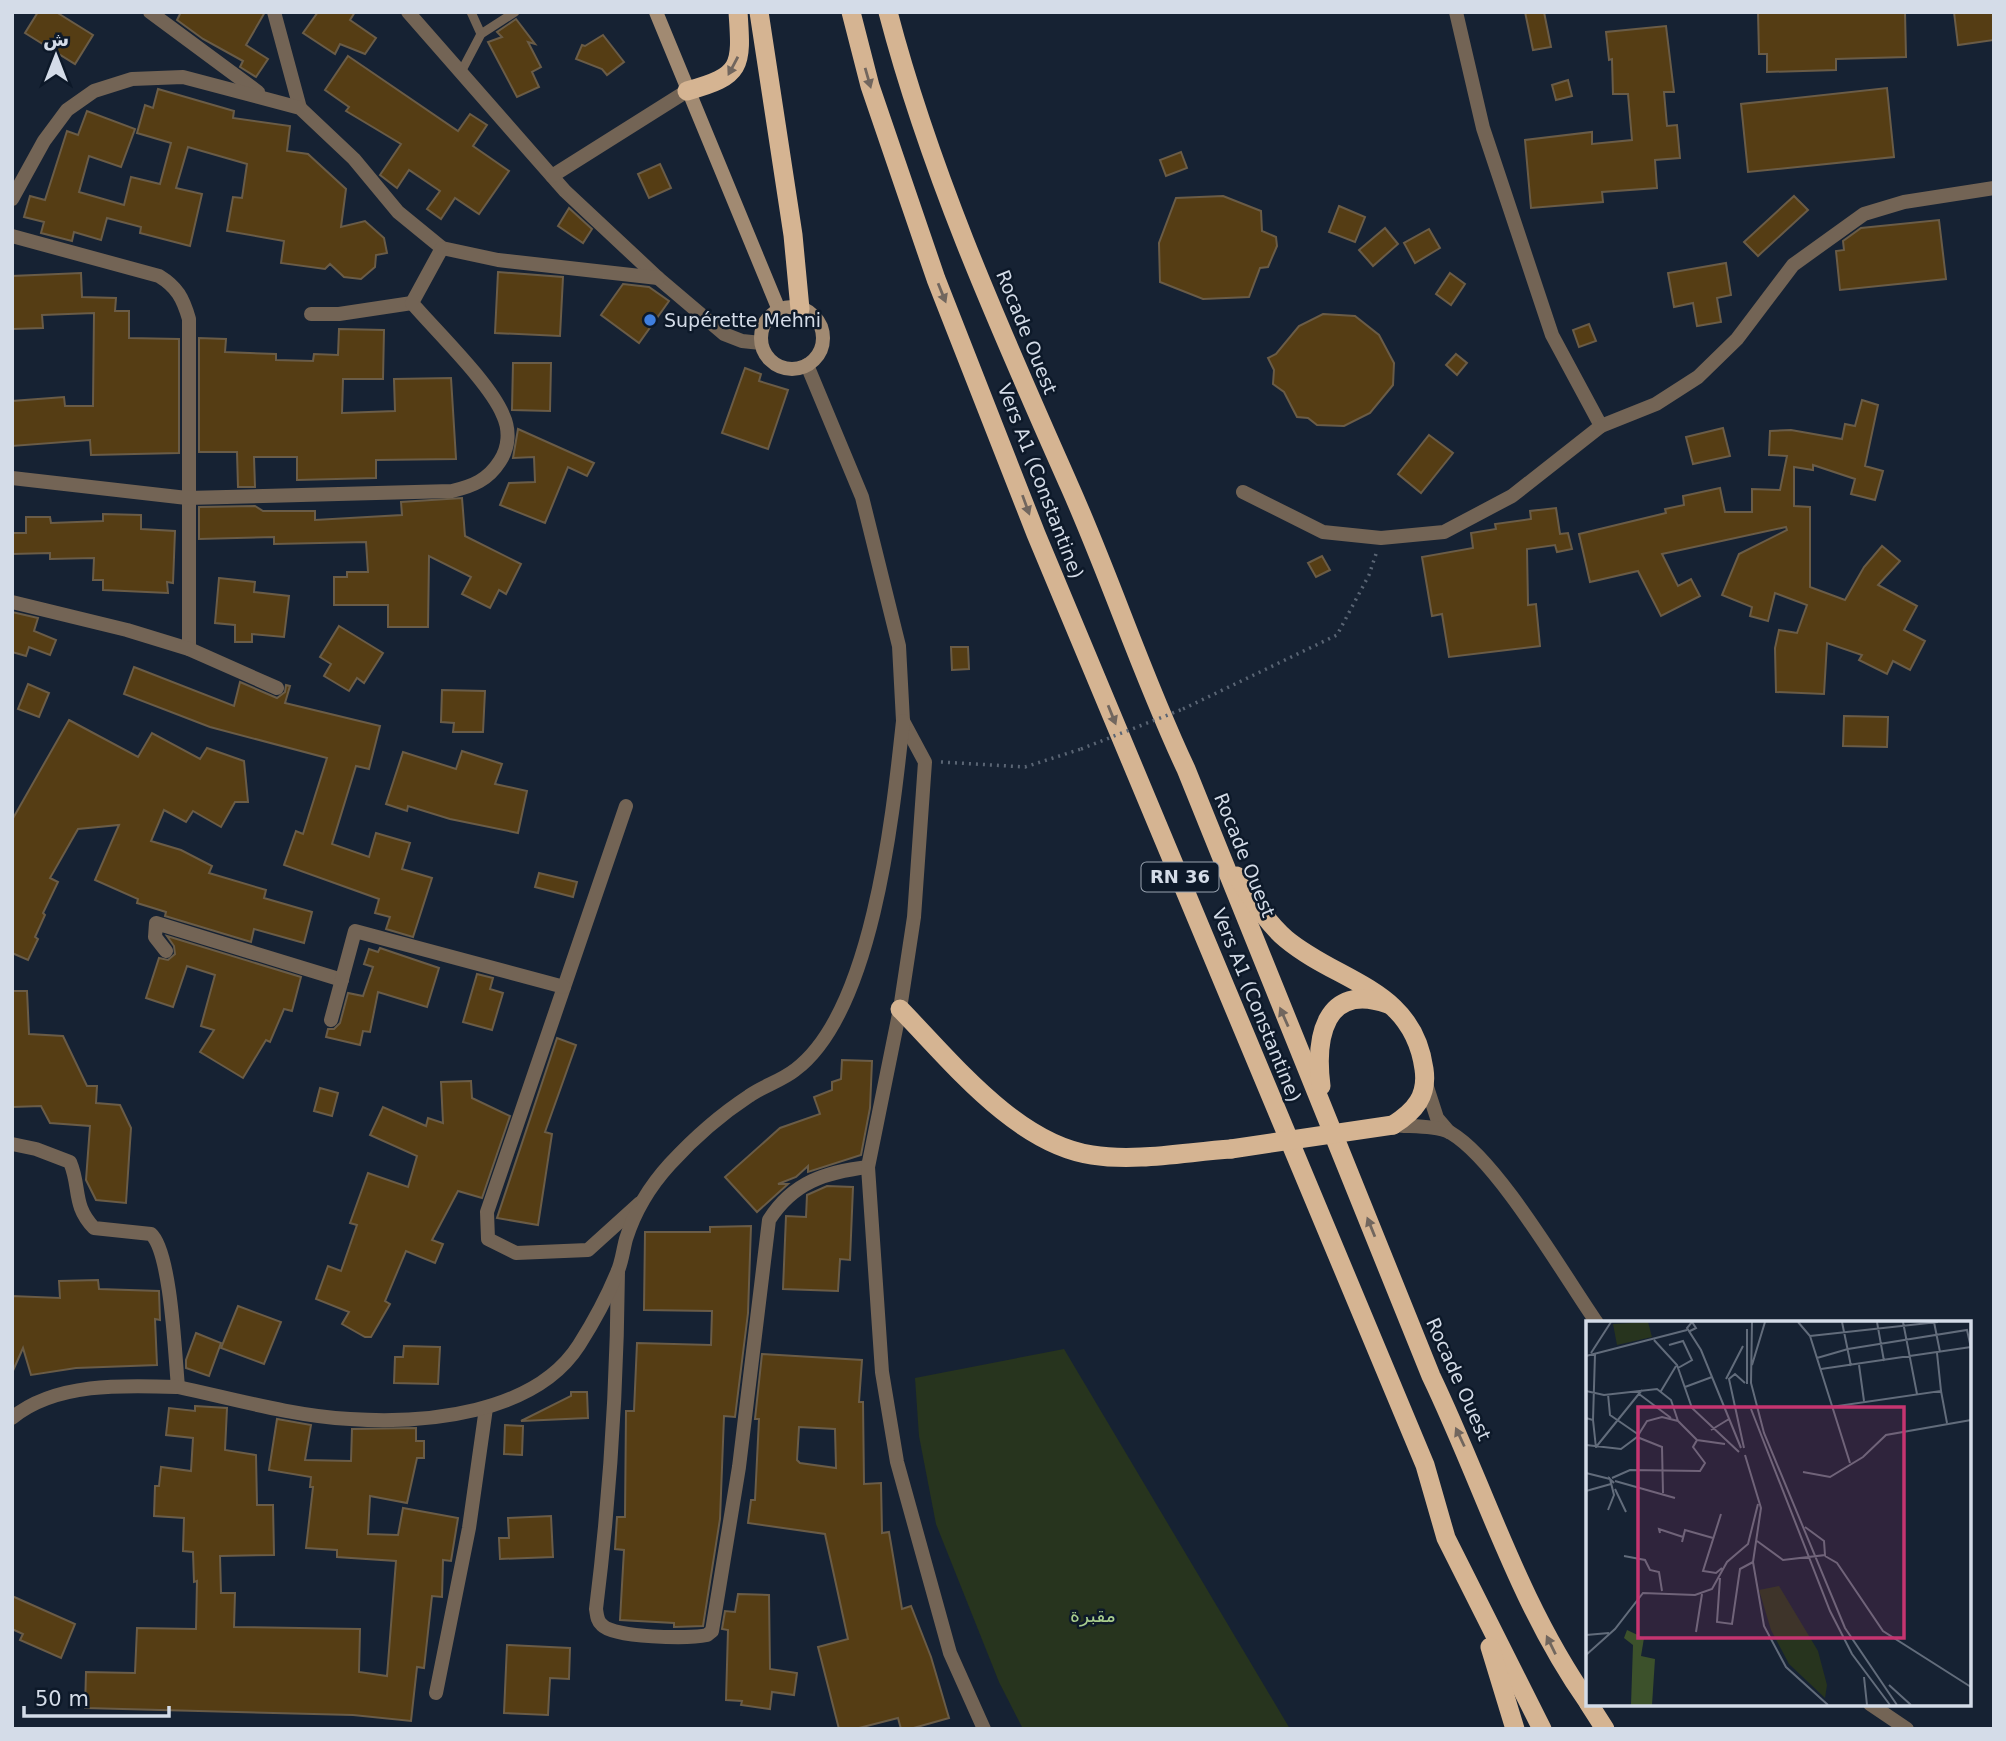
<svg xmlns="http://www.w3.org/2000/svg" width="2006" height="1741" viewBox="0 0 2006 1741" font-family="'DejaVu Sans','Noto Naskh Arabic',sans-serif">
  <rect width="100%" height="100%" fill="#162233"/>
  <polygon fill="#27341e" points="1064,1349 1290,1729 1023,1729 999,1682 936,1524 919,1436 915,1378"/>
  <g fill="#553d14" stroke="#6a5c47" stroke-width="2" fill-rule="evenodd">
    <polygon points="38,12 56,12 93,35 75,64 25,33"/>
    <polygon points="181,12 265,12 246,45 268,59 256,77 240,67 243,61 203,39 177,20"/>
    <polygon points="318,12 355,12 350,20 376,38 365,54 340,44 335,54 303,33"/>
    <polygon points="1525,12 1544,12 1551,47 1533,50"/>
    <polygon points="1758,12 1905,12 1906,57 1836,59 1836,70 1767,72 1767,54 1759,54"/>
    <polygon points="1954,12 1994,12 1994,40 1958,45"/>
    <polygon points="516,19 535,44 528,42 541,67 532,72 539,87 517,97 488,42 502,37 497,32"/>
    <polygon points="1666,26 1674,92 1664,92 1667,126 1677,125 1680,158 1655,160 1657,188 1602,192 1603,202 1531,208 1525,140 1592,132 1592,144 1632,140 1628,94 1613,94 1612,59 1609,60 1606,32"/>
    <polygon points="603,35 624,62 607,75 602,69 576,59 582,45 585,46"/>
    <polygon points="348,56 458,131 470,114 487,125 473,146 509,171 479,214 455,198 441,219 427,209 440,191 409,170 397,188 380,175 401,144 346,111 349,107 325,90"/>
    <polygon points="1568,80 1572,96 1556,100 1552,85"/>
    <polygon points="1887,88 1894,157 1748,172 1741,104"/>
    <polygon points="158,89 234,111 233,118 290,126 287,151 308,154 346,189 341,227 365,221 384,238 387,253 376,255 375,267 361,279 344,277 330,264 325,269 281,263 284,241 227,231 233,197 242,198 247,164 188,147 176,188 202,194 190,246 140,233 141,227 107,218 101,240 74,232 72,241 41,233 44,222 24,217 30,196 45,200 67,131 78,135 87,111 135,129 121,167 89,156 79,192 124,205 131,177 160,184 171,143 137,133 145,105 153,108"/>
    <polygon points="1181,152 1187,168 1166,176 1160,160"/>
    <polygon points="660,164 671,188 649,198 638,174"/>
    <polygon points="1223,196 1261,211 1262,231 1276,237 1277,246 1268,267 1260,268 1249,297 1203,299 1160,282 1159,243 1176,198"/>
    <polygon points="1794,196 1808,210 1758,256 1744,242"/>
    <polygon points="1339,206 1365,217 1355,242 1329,232"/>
    <polygon points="569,208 592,229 583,243 558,226"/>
    <polygon points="1939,220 1946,279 1840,290 1836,251 1844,250 1843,241 1861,228"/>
    <polygon points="1385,228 1398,244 1373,266 1359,250"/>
    <polygon points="1429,229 1440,248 1415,263 1404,243"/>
    <polygon points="1726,263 1731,295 1717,298 1721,322 1697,326 1693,303 1674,307 1668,273"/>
    <polygon points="498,272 563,277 560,336 495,333"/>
    <polygon points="81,273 82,297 116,298 115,311 129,311 129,338 179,339 179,453 91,455 90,440 12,446 12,401 64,397 65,406 93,406 94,313 42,315 43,328 12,329 12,276"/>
    <polygon points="1450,273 1465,284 1451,305 1436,294"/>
    <polygon points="623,284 649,287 669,301 639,343 601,315"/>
    <polygon points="1323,314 1355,316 1379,335 1394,363 1393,385 1370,413 1344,426 1317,425 1308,418 1297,417 1284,392 1273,384 1274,370 1268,358 1276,354 1299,326"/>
    <polygon points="1589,324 1596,341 1579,347 1573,330"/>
    <polygon points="339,329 384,330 383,379 343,379 342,413 395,411 394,379 451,378 456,459 376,460 376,478 297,480 297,457 254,457 255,487 238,487 237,452 199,452 199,338 226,339 225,352 276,354 276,360 313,361 314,354 338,355"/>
    <polygon points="1456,354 1467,363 1457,375 1446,365"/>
    <polygon points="513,363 551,363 550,411 512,410"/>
    <polygon points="745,368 761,374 759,381 788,390 768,449 722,433"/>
    <polygon points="1862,400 1878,405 1865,466 1883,471 1875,500 1851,494 1855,479 1813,465 1813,470 1794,467 1794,506 1810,507 1810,587 1845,600 1864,567 1882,546 1900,561 1878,585 1917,606 1904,630 1925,641 1910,670 1893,661 1887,674 1859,660 1862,655 1827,643 1824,694 1776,692 1775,648 1779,630 1797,633 1807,605 1775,593 1768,621 1750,616 1752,607 1722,595 1739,554 1787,530 1786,527 1662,554 1678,586 1691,579 1700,596 1661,616 1638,571 1590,582 1579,534 1666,513 1665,509 1684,505 1683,496 1720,488 1725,512 1752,512 1752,489 1780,490 1787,456 1769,455 1770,431 1791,430 1842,439 1845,424 1855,426"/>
    <polygon points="1723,428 1730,456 1693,464 1686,437"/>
    <polygon points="518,429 594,463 587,476 568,467 545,523 500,505 509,483 535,482 534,457 513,458"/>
    <polygon points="1429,435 1453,453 1421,493 1398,474"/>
    <polygon points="462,498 465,536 521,564 506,594 499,590 490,608 462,594 471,577 429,556 428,627 388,627 388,605 334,605 334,577 347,577 347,572 368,572 366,542 274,544 274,537 199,539 199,507 255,506 263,511 315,511 315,520 402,515 401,502"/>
    <polygon points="1556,508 1560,534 1568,533 1572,549 1557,552 1555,545 1527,549 1528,605 1536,604 1540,646 1449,657 1442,614 1432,616 1422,557 1473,548 1471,533 1496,529 1495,524 1531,519 1530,511"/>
    <polygon points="103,514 141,515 141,529 175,531 173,583 167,582 168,593 103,590 103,580 93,580 94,558 50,559 50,553 12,554 12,533 26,533 26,517 50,517 51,523 103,521"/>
    <polygon points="1322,556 1330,570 1316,577 1308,563"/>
    <polygon points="219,578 255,582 254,592 289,596 284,637 252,634 252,642 235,642 235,625 215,623"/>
    <polygon points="12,612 38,618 34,631 56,640 50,655 29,647 26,656 12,652"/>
    <polygon points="339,626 383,653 364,683 357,678 349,691 324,676 331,664 320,657"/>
    <polygon points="951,647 968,647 969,669 952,670"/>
    <polygon points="134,667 234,706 240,682 277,698 285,692 286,685 290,686 285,703 380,726 369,769 356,766 332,844 369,857 376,833 410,843 402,869 432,878 413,937 386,929 390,917 375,913 379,899 284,865 296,831 303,834 327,758 210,727 124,694"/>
    <polygon points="28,684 49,693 39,717 18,709"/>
    <polygon points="442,690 485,691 483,732 453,732 454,723 441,722"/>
    <polygon points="1844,716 1888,717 1887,747 1843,746"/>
    <polygon points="69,720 138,757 152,733 200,759 207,748 244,761 248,802 235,802 221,827 193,811 186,822 164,810 151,841 181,850 212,866 209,873 266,890 264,898 312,912 304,943 254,929 251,942 165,916 166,912 137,903 138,899 95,880 119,825 78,829 50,878 58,882 43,913 45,915 35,937 38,939 28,960 12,953 12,820"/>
    <polygon points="462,751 502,764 495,784 527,791 518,833 450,819 408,806 407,811 386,804 403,752 456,769"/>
    <polygon points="539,873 577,882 573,897 535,887"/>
    <polygon points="167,936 301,977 292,1011 284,1009 270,1042 266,1040 243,1078 200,1052 214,1030 201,1026 215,975 187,966 173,1007 146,998 159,958 168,960 175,954 174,946"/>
    <polygon points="380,948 439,968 427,1007 378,992 370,1032 363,1031 360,1045 326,1037 328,1029 334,1029 340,1023 348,993 363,996 373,967 364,964 369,949 378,952"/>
    <polygon points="477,974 493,978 490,989 503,993 492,1030 463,1022"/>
    <polygon points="12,991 27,991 29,1034 63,1036 87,1086 97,1086 96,1103 120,1105 131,1128 126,1203 96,1200 86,1180 90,1126 50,1123 41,1106 12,1107"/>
    <polygon points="557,1038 576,1045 545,1132 552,1134 538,1225 497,1218"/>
    <polygon points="842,1060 872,1061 870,1108 861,1155 808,1172 808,1166 796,1177 778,1184 788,1184 757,1212 725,1177 780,1128 820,1114 814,1097 832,1090 832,1082 841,1079"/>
    <polygon points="471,1081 472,1098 510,1116 482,1198 458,1191 432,1240 443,1244 435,1263 406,1251 385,1301 390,1304 371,1337 365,1337 342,1324 349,1312 316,1299 328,1266 341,1271 357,1225 350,1223 368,1173 408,1187 417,1156 370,1135 383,1107 426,1126 428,1118 443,1123 441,1082"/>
    <polygon points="320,1088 338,1093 332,1116 314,1111"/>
    <polygon points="827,1186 853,1187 850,1260 840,1259 838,1291 783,1289 786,1216 806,1217 807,1195"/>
    <polygon points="751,1226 748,1313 735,1417 724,1416 720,1519 703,1626 674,1627 674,1623 620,1620 624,1550 615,1549 617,1517 625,1517 626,1411 634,1411 637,1343 711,1345 712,1311 644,1310 645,1232 710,1232 710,1227"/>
    <polygon points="98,1280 99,1289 159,1291 160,1320 155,1319 157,1365 76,1368 31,1375 23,1348 12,1373 12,1296 60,1298 59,1281"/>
    <polygon points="238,1306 281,1322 264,1364 221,1348"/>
    <polygon points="196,1333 221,1343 209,1376 186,1368 186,1360"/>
    <polygon points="404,1346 440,1347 438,1384 394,1383 395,1357 403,1357"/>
    <path d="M762 1354 862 1360 859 1402H863L864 1484 881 1483 882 1533 889 1532 902 1609 911 1606 931 1657 949 1718 910 1729H901L898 1718 855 1729H839L818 1647 848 1639 825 1534 748 1523 751 1500H755L759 1419H755ZM799 1427 835 1429 836 1468 800 1463 797 1460Z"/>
    <polygon points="571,1392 587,1392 588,1418 521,1421 571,1396"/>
    <polygon points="195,1406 227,1408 225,1450 256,1455 257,1505 273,1505 274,1555 220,1556 221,1593 235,1593 234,1627 360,1629 359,1672 387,1676 396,1561 337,1557 337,1550 306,1548 313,1487 310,1487 311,1477 269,1470 277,1419 311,1425 305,1460 351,1461 352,1429 416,1428 416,1441 424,1441 424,1458 417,1458 407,1503 370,1496 368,1534 398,1535 403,1508 458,1518 451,1561 443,1560 442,1597 432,1596 424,1668 417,1667 411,1721 353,1715 85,1708 86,1672 135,1673 137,1628 196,1629 197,1581 194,1582 193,1552 183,1551 184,1518 154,1516 155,1486 159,1486 161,1467 191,1471 193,1438 166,1435 169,1408 195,1411"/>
    <polygon points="505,1425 523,1426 522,1455 504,1454"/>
    <polygon points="551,1516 553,1557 500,1559 499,1538 509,1538 508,1518"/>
    <polygon points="738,1594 769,1595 770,1669 797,1673 794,1695 772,1692 770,1709 741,1705 742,1701 726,1700 728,1630 722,1629 725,1611 735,1612"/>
    <polygon points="12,1596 75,1624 61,1658 20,1640 23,1634 12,1629"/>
    <polygon points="507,1645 570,1648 569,1679 550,1678 548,1715 504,1713"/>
  </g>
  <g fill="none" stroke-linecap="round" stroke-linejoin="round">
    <g stroke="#5a6574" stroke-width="3.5" stroke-dasharray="2 5" stroke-linecap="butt">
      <polyline points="1183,709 1337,635 1369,575 1376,554"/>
      <polyline points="941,762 1025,767 1081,749"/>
    </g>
    <g stroke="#736455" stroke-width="9">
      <polyline points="471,12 481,34"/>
      <polyline points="460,74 481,34 515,12"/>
    </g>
    <g stroke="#736455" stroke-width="14">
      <polyline points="150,12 258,92"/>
      <polyline points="274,12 300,108"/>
      <polyline points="408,12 565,191 658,278 724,334 742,341 761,343"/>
      <polyline points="1456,12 1483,128 1552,335 1601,426"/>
      <polyline points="552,176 687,91"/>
      <polyline points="12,199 44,141 67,110 94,91 132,79 183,77 300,108 354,159 398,212 442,248 498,260 658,278"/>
      <path d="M12 236 159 276C177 287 183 298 189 319V649"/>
      <polyline points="311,314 339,314 412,303"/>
      <path d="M12 478 187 498 452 491C473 486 488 480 500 461 509 447 510 430 503 415 490 383 436 331 412 303L442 248"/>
      <polyline points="1243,492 1323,532 1381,538 1444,532 1512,496 1601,426 1656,404 1698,377 1737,339 1793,265 1864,214 1904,202 1994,188"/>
      <polyline points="12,602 127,630 189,649 277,688"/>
      <polyline points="626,806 487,1212 488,1239 516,1253 588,1250 640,1203"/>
      <polyline points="166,951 155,937 156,923 342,980"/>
      <polyline points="331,1020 355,931 564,987"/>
      <polyline points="1426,1084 1437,1118 1449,1132"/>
      <path d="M1393 1125C1409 1127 1436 1125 1451 1133 1498 1161 1563 1274 1597 1323"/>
      <path d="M12 1144 36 1149 70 1162C81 1188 72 1205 94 1228L151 1234C171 1252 175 1356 178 1387"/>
      <path d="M618 1271C617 1384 610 1497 596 1609 597 1615 597 1621 602 1625 614 1638 689 1639 707 1635L712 1631 739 1467 769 1220C793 1182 826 1172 868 1167"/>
      <polyline points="436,1693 469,1528 486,1408"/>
      <polyline points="1870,1704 1907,1729"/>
    </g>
    <g stroke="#736455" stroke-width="14">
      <polyline points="807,365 862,497 899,646 903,721 925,762 914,917 900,1009 868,1167 882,1372 897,1462 950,1653 984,1729"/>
      <path d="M12 1418C55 1382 125 1385 178 1387 234 1399 293 1416 350 1419 425 1424 535 1414 579 1345 593 1323 607 1297 617 1273 622 1262 623 1250 626 1239 635 1210 649 1187 670 1164 693 1139 720 1115 749 1096 763 1086 781 1081 795 1070 873 1012 893 814 903 721"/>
    </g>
    <g stroke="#a18a72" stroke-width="14">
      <polyline points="656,12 779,310"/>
      <circle cx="792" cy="338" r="31"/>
    </g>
    <g stroke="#d5b492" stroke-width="19">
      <polyline points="759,12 793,235 800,309"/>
      <polyline points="851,12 870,86 936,279 1036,534 1425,1465 1446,1538 1542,1729"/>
      <path d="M888 12C931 176 1001 331 1069 485 1111 579 1142 676 1186 769L1431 1376C1483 1484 1518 1603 1588 1702"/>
      <path d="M687 91C742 76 742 67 738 12"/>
      <path d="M1237 876C1251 897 1267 923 1286 939 1339 983 1413 988 1424 1069 1428 1096 1415 1111 1393 1125"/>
      <path d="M900 1009C951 1061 1016 1144 1092 1155 1136 1162 1186 1152 1231 1149"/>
      <path d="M1321 1086C1315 1039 1324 981 1388 1004"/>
      <polyline points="1490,1647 1515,1729"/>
      <polyline points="1589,1704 1605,1729"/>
    </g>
    <polyline stroke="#5a6574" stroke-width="3.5" stroke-dasharray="2 5" stroke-linecap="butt" points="1081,749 1183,709"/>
    <polyline stroke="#d5b492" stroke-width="19" points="1231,1149 1393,1125"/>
  </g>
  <defs><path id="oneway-solid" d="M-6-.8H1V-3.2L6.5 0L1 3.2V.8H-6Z" transform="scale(1.75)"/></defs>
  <g fill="#71665e">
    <use href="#oneway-solid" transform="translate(733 66) rotate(118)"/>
    <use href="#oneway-solid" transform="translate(868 78) rotate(74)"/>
    <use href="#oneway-solid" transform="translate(942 293) rotate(68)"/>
    <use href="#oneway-solid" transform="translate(1026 505) rotate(70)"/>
    <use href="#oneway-solid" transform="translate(1112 715) rotate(68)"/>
    <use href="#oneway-solid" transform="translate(1284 1017) rotate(-114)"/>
    <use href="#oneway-solid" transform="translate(1371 1227) rotate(-112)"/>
    <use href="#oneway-solid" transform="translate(1460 1437) rotate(-115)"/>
    <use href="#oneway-solid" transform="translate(1551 1645) rotate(-116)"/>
  </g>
  <circle fill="#3f7fe0" stroke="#0d1929" stroke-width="2.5" cx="650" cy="320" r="7"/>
  <g text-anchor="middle" stroke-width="5" stroke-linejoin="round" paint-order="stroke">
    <rect fill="#0d1929" stroke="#98a2af" stroke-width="2" x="1141.5" y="862.5" width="77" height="29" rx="5"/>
    <g font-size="18" font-weight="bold" fill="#d4dce8">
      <text x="1180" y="883">RN 36</text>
    </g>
    <g font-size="19" fill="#d4dce8" stroke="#0d1929" text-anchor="start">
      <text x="664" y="327">Supérette Mehni</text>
    </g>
    <g font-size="19" fill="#d4dce8" stroke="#0d1929">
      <text transform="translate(1027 332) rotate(68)" y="7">Rocade Ouest</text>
      <text transform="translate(1041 481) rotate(69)" y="7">Vers A1 (Constantine)</text>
      <text transform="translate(1245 855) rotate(68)" y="7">Rocade Ouest</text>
      <text transform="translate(1257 1005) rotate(68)" y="7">Vers A1 (Constantine)</text>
      <text transform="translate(1459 1379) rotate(66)" y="7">Rocade Ouest</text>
    </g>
    <g font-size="19" fill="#a8cd8d" stroke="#0d1929">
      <text x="1093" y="1622">مقبرة</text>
    </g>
  </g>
  <g transform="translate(1586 1321)">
    <rect width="385" height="385" fill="#162233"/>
    <path d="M62 1 66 16 31 24 27 3ZM193 265 232 330 241 364 239 377 203 343 185 309 173 269Z" fill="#27341e"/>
    <path d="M41 309 58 317 55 335 69 338 66 384H45L47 324 38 317Z" fill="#3c512b"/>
    <path fill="none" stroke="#626c7b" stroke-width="2" d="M166 1 165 62 178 112 259 307 311 384M212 1 224 15 264 142M256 1 265 45M291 1 298 40M317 1 331 73M348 1 354 31M104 10 110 7 106 1 101 7 115 29 155 127M224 15 352 1M68 19 91 44 106 87 153 131M83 24 97 20 106 39 92 47M5 32 25 1M0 35 101 9M231 37 262 28 381 9 385 27M166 44 179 1M273 44 278 80M235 48 385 26M140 58 157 25M161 63V8M99 66 126 56M0 70 18 74 71 68 85 79 92 100M75 70 90 45M355 70 361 102M22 73 24 94 53 114M53 73 85 97M245 86 355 70 351 32M165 88 244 290 266 333 304 384M0 97 7 99 10 127M7 99 9 33M125 109 143 98M51 116 76 126 77 172M0 124 35 128 51 116 61 100 76 96 92 100 111 119 139 123M10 126 56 69M158 127 143 58 149 53 159 62M159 134 175 187 167 241 178 305 200 346 242 384M217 151 244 156 277 136 300 114 385 99M0 152 24 158M26 157 44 149 114 150 119 142 107 126 111 119M29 160 89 177M29 168 40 191M0 170 25 163M22 189 28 174 24 158 28 162M135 193 117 250 130 252 136 247M74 212 73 208 97 216M171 220 197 239 239 234 238 220 219 206M96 221 99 209 127 217M38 235 59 239 64 249 73 251 76 270M239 235 251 242 297 310 385 366M134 257 131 301 146 303 154 248 167 241M110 311 116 273M0 314 23 312M0 334 29 308 57 272 109 274 126 268 141 241 162 223 172 183M278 356 281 384M303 364 325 384"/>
    <path fill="#c53570" fill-opacity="0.15" stroke="#c53570" stroke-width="3.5" d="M52 86H318V317H52Z"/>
    <rect width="385" height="385" fill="none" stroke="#d4dce8" stroke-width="3.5"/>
  </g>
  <rect width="2006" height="1741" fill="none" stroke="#d4dce8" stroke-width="28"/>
  <g transform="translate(56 56)" stroke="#0d1929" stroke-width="5" paint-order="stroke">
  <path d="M0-5L12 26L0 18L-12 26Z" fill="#d4dce8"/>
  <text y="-10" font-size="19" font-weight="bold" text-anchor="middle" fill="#d4dce8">ش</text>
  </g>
  <path d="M24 1706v10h145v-10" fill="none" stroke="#d4dce8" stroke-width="3.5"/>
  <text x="35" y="1706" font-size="21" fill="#d4dce8" stroke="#0d1929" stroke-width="5" paint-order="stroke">50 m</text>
</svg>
